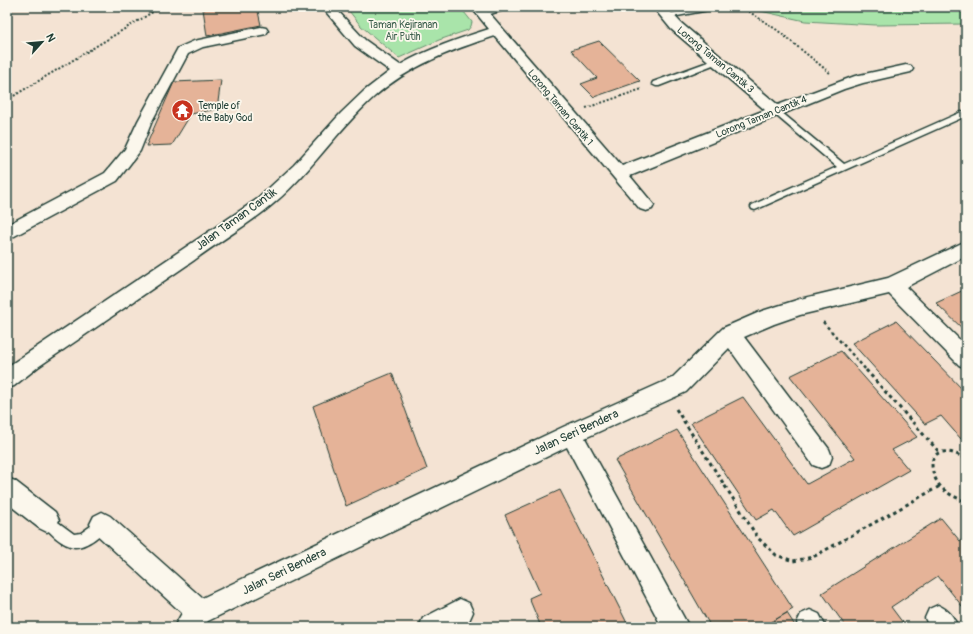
<svg xmlns="http://www.w3.org/2000/svg" width="973" height="634" viewBox="0 0 973 634" font-family="Pangolin,sans-serif">
  <rect width="100%" height="100%" fill="#f4e3d3"/>
  <filter id="ink" filterUnits="userSpaceOnUse"><feTurbulence type="fractalNoise" baseFrequency=".025" numOctaves="2"/><feDisplacementMap in="SourceGraphic" scale="8" xChannelSelector="R" yChannelSelector="G"/><feConvolveMatrix kernelMatrix="1 2 1 2 8 2 1 2 1" color-interpolation-filters="sRGB"/></filter>
  <g filter="url(#ink)">
    <g fill="#a9e4aa" stroke="#64906f">
      <polygon points="350,7 460,7 472,22 471,26 468,30 439,40 399,58 361,26 349,11"/>
      <polygon points="751,7 966,7 966,24 876,25 805,21 756,10"/>
    </g>
    <g fill="#e5b398" stroke="#1f3d34">
      <polygon points="216,7 257,7 261,25 207,36 203,9"/>
      <polygon points="599,41 640,81 594,97 581,84 597,78 571,50"/>
      <polygon points="221,80 217,109 191,114 172,145 146,146 174,82"/>
      <polygon points="966,289 966,332 936,303"/>
      <polygon points="896,321 966,393 966,436 961,439 941,416 925,424 852,343"/>
      <polygon points="841,351 917,437 892,450 909,470 793,536 774,510 756,520 691,423 743,397 807,484 855,458 790,376"/>
      <polygon points="392,373 427,469 346,506 313,406"/>
      <polygon points="677,430 793,609 763,627 711,627 615,460"/>
      <polygon points="560,490 629,627 541,627 529,598 540,593 505,515"/>
      <polygon points="941,518 960,541 966,537 966,611 938,576 891,607 906,627 839,627 844,624 822,593"/>
      <polygon points="787,613 796,627 763,627"/>
    </g>
    <g fill="none" stroke-linecap="round" stroke-linejoin="round">
      <defs>
        <g id="lane">
          <polygon points="503,7 514,7 483,16 480,14"/>
          <polygon points="704,7 717,7 714,9 667,18 664,16 667,14"/>
          <polygon points="716,59 722,59 723,61 659,86 656,86 652,84 653,82"/>
          <polygon points="775,107 844,164 966,110 966,116 755,210 752,209 751,207 752,205 837,167 772,112 772,108"/>
          <path d="M47 514 74 534 81 533 102 518 106 520 108 524C104 534 87 547 75 547 63 546 46 531 41 520L43 516Z"/>
        </g>
        <g id="street">
          <path d="M326 7H338L337 10 365 40 400 65C428 49 458 39 489 29L471 7H484L622 166 765 110 671 29 653 7H666L681 23 778 105 855 76 906 65 911 66 913 69 911 72 863 83 844 89 630 176 654 205 652 209 646 211 640 209 495 36C451 50 409 66 374 97 336 131 308 177 267 209 244 227 217 243 193 261 141 296 90 332 38 367L14 386 7 388V367L256 200 294 165 341 113 364 91 390 71 355 46 327 13 325 10Z"/>
          <polygon points="261,27 266,28 268,31 266,34 203,47 188,54 152,121 140,151 117,181 7,240 7,225 105,173 125,149 138,121 178,48 194,41"/>
          <polygon points="966,241 966,256 906,287 966,346 966,368 959,365 889,294 800,315 774,324 744,337 829,449 832,457 829,465 821,468 813,465 729,348 686,392 585,438 689,627 662,627 567,447 208,621 203,627 174,627 182,613 94,532 90,524 94,516 102,512 110,516 202,598 563,427 672,378 723,328 762,311 800,299 888,278"/>
          <polygon points="7,478 15,481 55,512 59,520 55,528 47,532 39,528 7,503"/>
          <polygon points="460,599 469,603 473,612 469,621 458,627 419,627 423,618"/>
          <path d="M938 605C949 610 953 616 958 627H929L925 618 929 609Z"/>
          <polygon points="810,610 819,614 826,627 799,627 797,623 801,614"/>
        </g>
      </defs>
      <use href="#lane" stroke="#1f3d34" stroke-width="3"/>
      <use href="#street" stroke="#1f3d34" stroke-width="3"/>
      <g stroke="#1f3d34" stroke-width="2" stroke-dasharray="2 2" stroke-linecap="butt">
        <polyline points="742,7 777,30 830,73"/>
        <polyline points="7,100 161,7"/>
        <polyline points="586,108 642,89"/>
      </g>
      <polyline stroke="#1f3d34" stroke-width="2.5" stroke-dasharray="3 3" stroke-linecap="butt" points="823,322 867,371"/>
      <g stroke="#1f3d34" stroke-width="3" stroke-dasharray="3.5 3.5" stroke-linecap="butt">
        <polyline points="866,370 940,453"/>
        <polyline points="676,409 758,538 776,555 793,561 813,557 940,486"/>
        <path d="M966 458C958 455 951 451 942 452 925 455 933 480 942 488 949 495 957 498 966 501"/>
      </g>
      <use href="#lane" fill="#fbf7ec" fill-rule="evenodd"/>
      <use href="#street" fill="#fbf7ec" fill-rule="evenodd"/>
    </g>
  </g>
  <defs>
    <symbol id="temple-disc" viewBox="-11 -11 22 22"><circle r="9.5" fill="#c8321e" stroke="#fbf7ec"/><path d="M0-6L5-2H3V0L6.5 2.5H4V6H1.5V3h-3V6H-4V2.5H-6.5L-3 0V-2H-5Z" fill="#fff"/></symbol>
  </defs>
  <g fill-rule="evenodd">
    <use href="#temple-disc" x="170" y="98" width="25" height="25"/>
  </g>
  <g text-anchor="middle" stroke-width="3.5" stroke-linejoin="round" paint-order="stroke">
    <g font-size="10" fill="#3b5e4c" stroke="#fbf7ec">
      <text x="403" y="28">Taman Kejiranan<tspan x="403" dy="12">Air Putih</tspan></text>
    </g>
    <g font-size="10" fill="#1f3d34" stroke="#fbf7ec">
      <text transform="translate(716 59) rotate(40)" y="4">Lorong Taman Cantik 3</text>
      <text transform="translate(561 107) rotate(50)" y="4">Lorong Taman Cantik 1</text>
      <text transform="translate(761 116) rotate(-22)" y="4">Lorong Taman Cantik 4</text>
    </g>
    <g font-size="10" fill="#1f3d34" stroke="#fbf7ec" text-anchor="start">
      <text x="198" y="109">Temple of<tspan x="198" dy="12">the Baby God</tspan></text>
    </g>
    <g font-size="12" fill="#1f3d34" stroke="#fbf7ec">
      <text transform="translate(236 219) rotate(-36)" y="4">Jalan Taman Cantik</text>
      <text transform="translate(576 432) rotate(-25)" y="4">Jalan Seri Bendera</text>
      <text transform="translate(284 571) rotate(-26)" y="4">Jalan Seri Bendera</text>
    </g>
  </g>
  <rect width="973" height="634" fill="none" stroke="#fbf7ec" stroke-width="24"/>
  <rect x="12" y="12" width="949" height="610" fill="none" stroke="#1f3d34" stroke-width="1.5" filter="url(#ink)"/>
  <g transform="translate(42 42) rotate(63)" stroke="#fbf7ec" stroke-width="3" paint-order="stroke">
  <path d="M0-3L7 15L0 10L-7 15Z" fill="#1f3d34"/>
  <text y="-6" font-size="11" font-weight="bold" text-anchor="middle" fill="#1f3d34">N</text>
  </g>
</svg>
